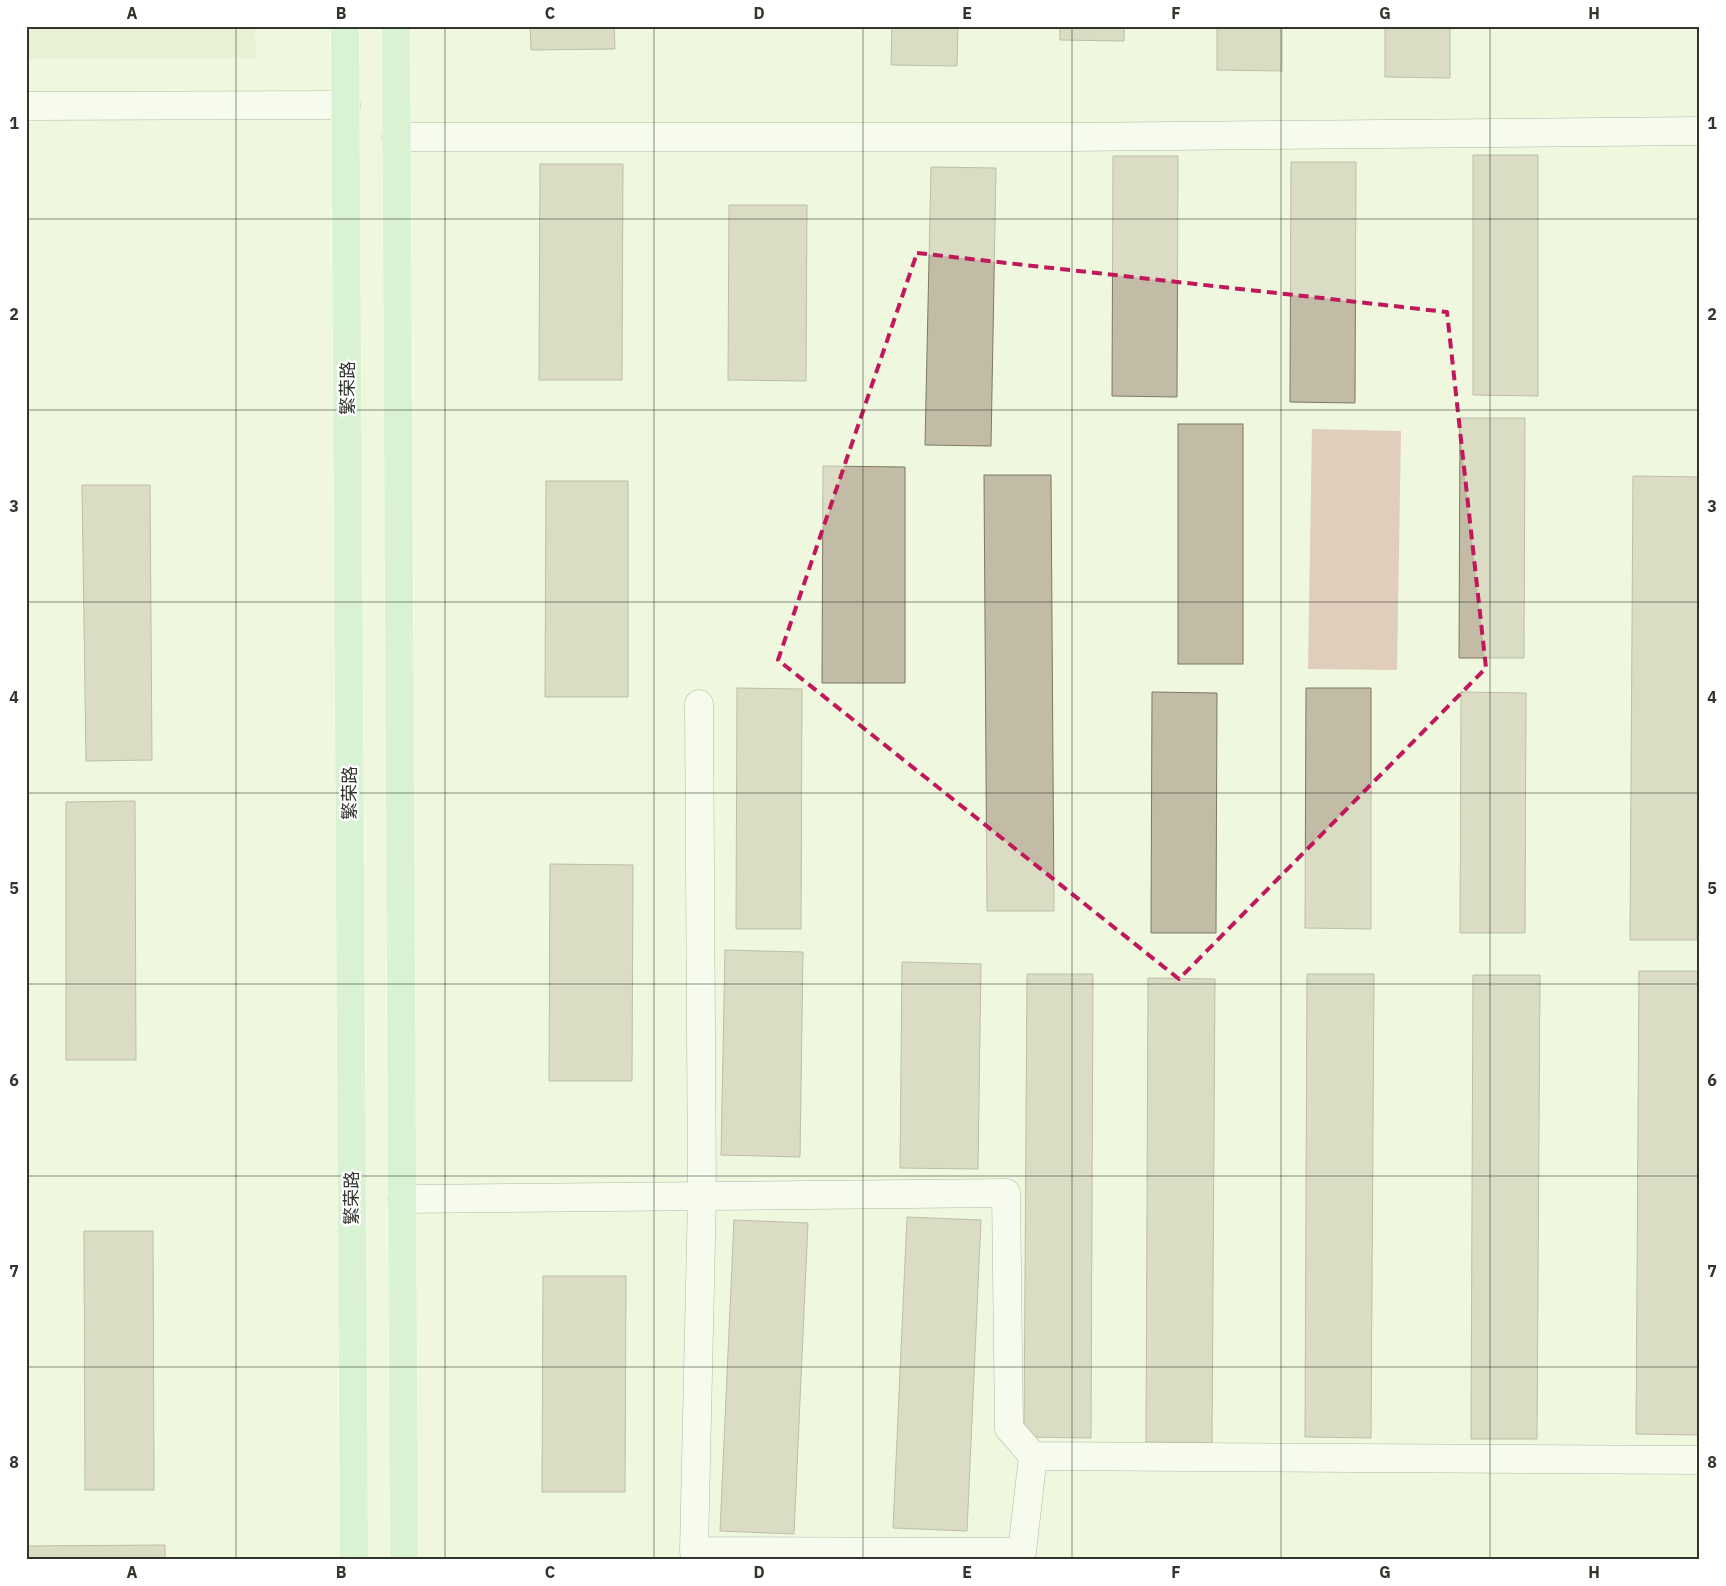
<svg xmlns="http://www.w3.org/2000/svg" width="1726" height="1586" viewBox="0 0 1726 1586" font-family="'IBM Plex Sans','Noto Sans SC',sans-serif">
  <rect width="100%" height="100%" fill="#eff7df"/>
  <polygon fill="#e0e9cb" points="26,26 255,26 256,58 26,59"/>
  <polygon fill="#e0cdbb" points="1312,429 1401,431 1397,670 1308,669"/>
  <g fill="#c2bba5" stroke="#7f7964">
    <polygon points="530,26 614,26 615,49 531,50"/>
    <polygon points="892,26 958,26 957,66 891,65"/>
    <polygon points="1060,26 1124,26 1124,41 1060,40"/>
    <polygon points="1217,26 1282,26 1282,71 1217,70"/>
    <polygon points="1385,26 1450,26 1450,78 1385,77"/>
    <polygon points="1473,155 1538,155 1538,396 1473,395"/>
    <polygon points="1113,156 1178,156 1177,397 1112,396"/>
    <polygon points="1291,162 1356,162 1355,403 1290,402"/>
    <polygon points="540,164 623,164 622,380 539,380"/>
    <polygon points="931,167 996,168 991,446 925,445"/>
    <polygon points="729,205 807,205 806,381 728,380"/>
    <polygon points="1460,418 1525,418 1524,658 1459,658"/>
    <rect x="1178" y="424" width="65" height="240"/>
    <polygon points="823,466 905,467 905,683 822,683"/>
    <polygon points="984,475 1051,475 1054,911 987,911"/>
    <polygon points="1633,476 1700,477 1697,940 1630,940"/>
    <polygon points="546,481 628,481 628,697 545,697"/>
    <polygon points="82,485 150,485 152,760 86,761"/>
    <polygon points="737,688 802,689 801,929 736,929"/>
    <polygon points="1306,688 1371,688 1371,929 1305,928"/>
    <polygon points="1152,692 1217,693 1216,933 1151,933"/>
    <polygon points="1461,692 1526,693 1525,933 1460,933"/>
    <polygon points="135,801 136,1060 66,1060 66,802"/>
    <polygon points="550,864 633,865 632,1081 549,1081"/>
    <polygon points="725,950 803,952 800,1157 721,1155"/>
    <polygon points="902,962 981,964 978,1169 900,1168"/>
    <polygon points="1639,971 1700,971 1700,1435 1636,1434"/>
    <polygon points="1027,974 1093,974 1091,1438 1024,1437"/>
    <polygon points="1307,974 1374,974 1371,1438 1305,1437"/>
    <polygon points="1473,975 1540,975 1537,1439 1471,1439"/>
    <polygon points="1148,978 1215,979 1212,1443 1146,1442"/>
    <polygon points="907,1217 981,1220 967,1531 893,1528"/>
    <polygon points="734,1220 808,1223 794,1534 720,1531"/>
    <polygon points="84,1231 153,1231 154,1490 85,1490"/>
    <polygon points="543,1276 626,1276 625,1492 542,1492"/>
    <polygon points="165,1545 165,1560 26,1560 26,1546"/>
  </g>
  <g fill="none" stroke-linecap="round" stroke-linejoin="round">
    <defs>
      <g id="minor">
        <polyline points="26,106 346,105"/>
        <polyline points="396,137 1069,137 1700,131"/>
        <polyline points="699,704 702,1196 694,1551 1022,1552 1033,1456"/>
        <polyline points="402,1199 1006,1193 1009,1428 1033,1456 1700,1460"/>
      </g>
      <g id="major">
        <polyline points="345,26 354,1560"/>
        <polyline points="396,26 404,1560"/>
      </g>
    </defs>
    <use href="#minor" stroke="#676d59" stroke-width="29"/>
    <use href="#major" stroke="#fff" stroke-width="29"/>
    <use href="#minor" stroke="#fff" stroke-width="28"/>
    <use href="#major" stroke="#bcecc5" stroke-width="28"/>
  </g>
  <path d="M0 0H1726V1586H0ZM917 253 1447 312 1486 668 1179 979 778 660Z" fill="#eff7df" fill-opacity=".55" fill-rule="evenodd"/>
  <path fill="none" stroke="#c2185b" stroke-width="4" stroke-dasharray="10 6" stroke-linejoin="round" d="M917 253 1447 312 1486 668 1179 979 778 660Z"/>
  <path fill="none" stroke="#32352c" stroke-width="1" stroke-opacity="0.55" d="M236 26V1560M445 26V1560M654 26V1560M863 26V1560M1072 26V1560M1281 26V1560M1490 26V1560M26 219H1700M26 410H1700M26 602H1700M26 793H1700M26 984H1700M26 1176H1700M26 1367H1700"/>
  <g text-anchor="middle" stroke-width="4.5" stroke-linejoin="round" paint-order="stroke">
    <g font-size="18" fill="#32352c" stroke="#fff">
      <text transform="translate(348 388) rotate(-90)" y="6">繁荣路</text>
      <text transform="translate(350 793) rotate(-90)" y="6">繁荣路</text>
      <text transform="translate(352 1198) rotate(-90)" y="6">繁荣路</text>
    </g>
  </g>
  <rect width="1726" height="1586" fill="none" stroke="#ffffff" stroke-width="55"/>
  <rect x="28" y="28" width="1670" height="1530" fill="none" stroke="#32352c" stroke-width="2"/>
  <g font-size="16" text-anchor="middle" font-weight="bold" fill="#32352c">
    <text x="132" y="19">A</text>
    <text x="341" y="19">B</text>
    <text x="550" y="19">C</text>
    <text x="759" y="19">D</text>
    <text x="967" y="19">E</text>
    <text x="1176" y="19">F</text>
    <text x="1385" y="19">G</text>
    <text x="1594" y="19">H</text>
    <text x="14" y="129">1</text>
    <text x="1712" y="129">1</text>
    <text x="14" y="320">2</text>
    <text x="1712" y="320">2</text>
    <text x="14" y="512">3</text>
    <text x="1712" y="512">3</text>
    <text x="14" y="703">4</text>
    <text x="1712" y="703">4</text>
    <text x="14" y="894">5</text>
    <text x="1712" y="894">5</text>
    <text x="14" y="1086">6</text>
    <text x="1712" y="1086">6</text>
    <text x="14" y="1277">7</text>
    <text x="1712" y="1277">7</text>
    <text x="14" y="1468">8</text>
    <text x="1712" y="1468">8</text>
    <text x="132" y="1578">A</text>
    <text x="341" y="1578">B</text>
    <text x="550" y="1578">C</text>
    <text x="759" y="1578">D</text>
    <text x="967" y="1578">E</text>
    <text x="1176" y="1578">F</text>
    <text x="1385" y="1578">G</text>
    <text x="1594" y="1578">H</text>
  </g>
</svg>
